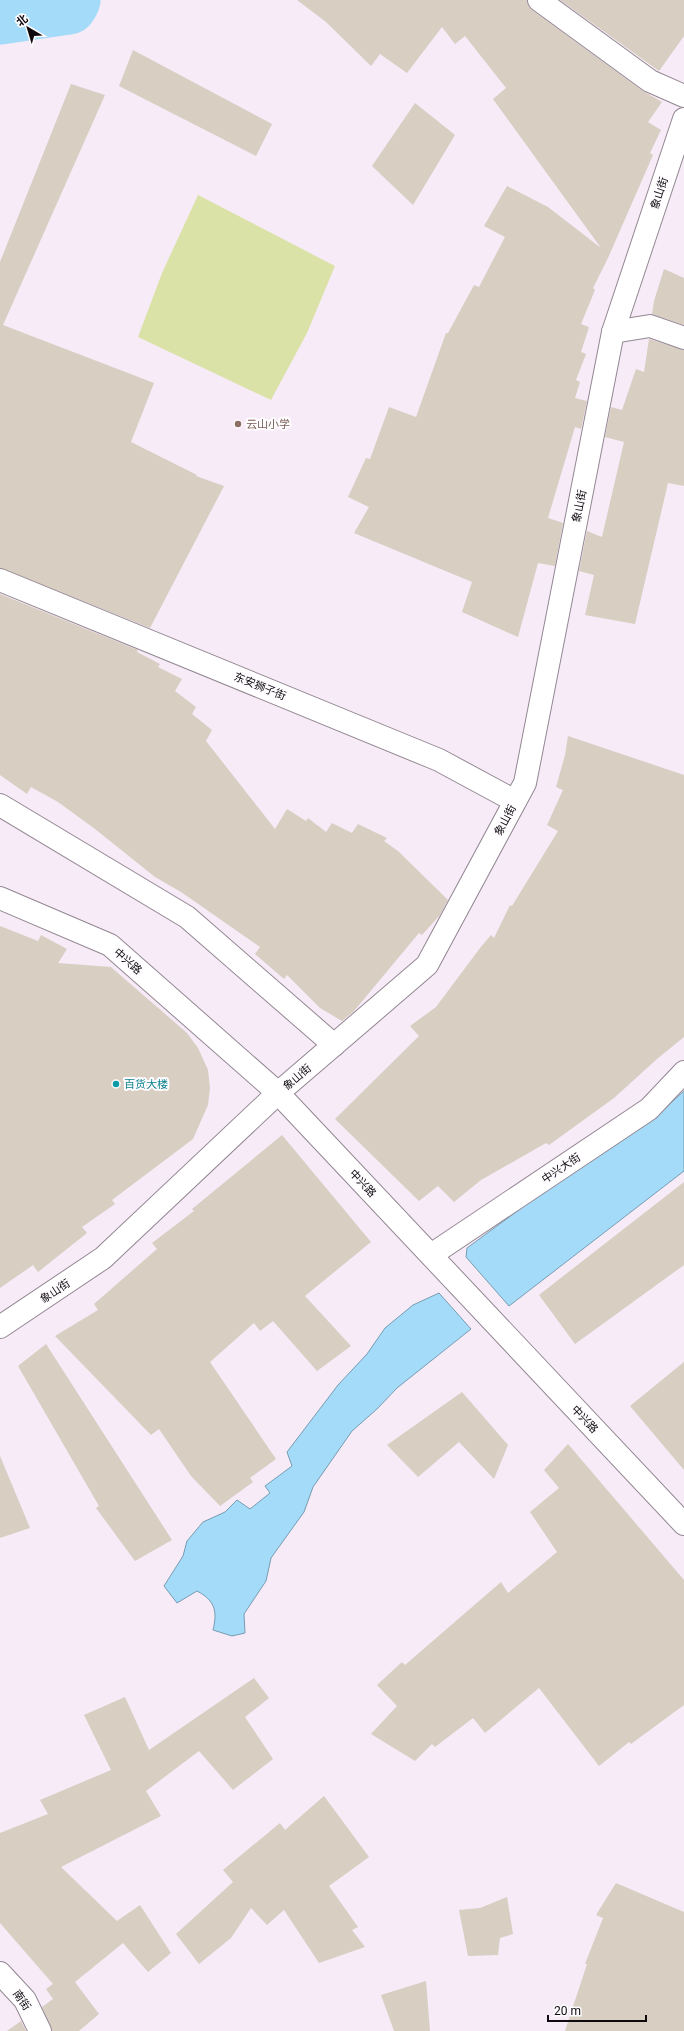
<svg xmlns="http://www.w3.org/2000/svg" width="684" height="2031" viewBox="0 0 684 2031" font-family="Roboto,'Noto Sans SC',sans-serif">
  <rect width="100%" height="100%" fill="#f7ebf7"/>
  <polygon fill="#dbe2a7" points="198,195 335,266 307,333 271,400 138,337 162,273"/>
  <g fill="#a4dbf8" stroke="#779cb2">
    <polygon points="684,1091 684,1171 509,1306 466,1257 467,1248 550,1187 654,1118"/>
    <path d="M439 1293 471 1329 397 1388 377 1409 352 1431 313 1487 304 1512 271 1558 266 1581 244 1614 245 1633 232 1636 213 1630C218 1610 214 1600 197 1591L177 1603 164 1586 183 1556 187 1541 203 1522 225 1512 237 1500 250 1509 270 1493 265 1486 292 1466 287 1452 338 1385 367 1354 385 1328 413 1305Z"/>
  </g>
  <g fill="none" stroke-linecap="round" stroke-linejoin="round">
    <polyline stroke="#a4dbf8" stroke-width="59" points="0,15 68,5 71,0"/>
  </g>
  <g fill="#d8cec2">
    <polygon points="297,0 527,0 532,10 643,91 662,102 648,122 661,130 650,153 653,155 608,258 593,288 595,290 581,324 589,327 581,352 586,354 576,380 580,382 575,398 587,401 581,429 575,427 548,518 563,523 555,566 538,563 518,637 462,612 472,582 354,533 369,507 348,497 366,458 370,459 389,407 416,417 446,333 448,333 474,285 479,287 505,237 484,226 507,186 548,207 601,248 493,99 506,88 465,36 455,44 442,27 407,73 380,54 371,66 326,22"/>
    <polygon points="560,0 684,0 684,36 659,71"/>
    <polygon points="133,50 272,124 256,156 119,86"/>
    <polygon points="71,84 105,95 3,325 154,383 131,442 197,475 196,476 224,486 150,628 0,568 0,262"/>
    <polygon points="415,103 455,135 413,205 372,166"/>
    <polygon points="664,269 684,278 684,325 652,314 654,301"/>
    <polygon points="649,339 684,350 684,486 668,483 635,624 585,615 594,575 579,571 587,531 602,537 624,442 605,437 611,407 622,410 636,369 644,372"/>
    <polygon points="0,594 138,650 137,652 160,664 158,667 182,679 175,691 196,707 192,714 212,730 206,741 275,829 287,809 306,821 308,818 326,832 332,823 352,833 358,824 387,838 384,841 398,851 448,900 440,915 422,935 419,933 354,1011 342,1021 320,1008 287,975 284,979 255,954 260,947 181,892 155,877 95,829 58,802 31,787 27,794 0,775"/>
    <polygon points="568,736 684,775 684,1037 657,1059 614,1098 549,1145 546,1143 481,1180 454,1202 438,1186 419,1201 335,1119 419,1036 410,1026 436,1007 480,948 491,935 494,938 510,905 512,906 558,831 547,825 563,790 556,787 565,755"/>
    <polygon points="0,926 38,941 41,935 67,949 58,963 111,967 187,1033 198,1048 208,1070 210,1088 208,1105 193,1139 112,1200 115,1204 82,1227 87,1233 38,1272 33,1265 0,1288"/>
    <polygon points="282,1135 371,1242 305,1296 351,1346 317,1371 273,1321 260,1331 254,1323 210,1362 276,1459 250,1478 253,1482 220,1506 191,1476 159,1429 151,1435 55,1336 98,1310 94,1304 157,1249 152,1243 194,1211 192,1209"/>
    <polygon points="684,1182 684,1265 575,1344 539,1295"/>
    <polygon points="46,1344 172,1540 135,1561 96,1508 99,1506 18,1366"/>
    <polygon points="684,1362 684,1470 630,1406"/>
    <polygon points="462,1392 508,1445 494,1479 459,1442 418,1477 387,1445"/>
    <polygon points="568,1444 684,1580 684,1705 631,1744 629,1742 599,1766 539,1688 485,1733 473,1718 435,1747 432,1744 415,1761 371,1734 397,1706 377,1685 402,1662 405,1665 501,1582 508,1593 557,1552 530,1512 559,1488 544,1470"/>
    <polygon points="0,1456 30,1528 0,1538"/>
    <polygon points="254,1678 269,1698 245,1717 273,1759 233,1790 199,1751 146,1791 161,1816 61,1867 117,1921 140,1905 171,1953 148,1972 123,1943 75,1982 99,2014 79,2031 52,2031 42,2007 53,1999 46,1989 53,1984 0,1923 0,1833 48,1814 40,1800 111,1770 84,1715 125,1697 149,1750"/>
    <polygon points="324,1796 369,1857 329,1886 358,1927 352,1930 365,1947 319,1963 284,1910 267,1925 251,1908 231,1938 199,1964 176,1934 233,1882 223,1870 280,1823 285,1830"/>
    <polygon points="616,1883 684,1912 684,2031 565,2031 587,1964 585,1964 603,1918 596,1915"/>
    <polygon points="507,1897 513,1934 500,1938 498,1955 468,1956 459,1910 480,1908"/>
    <polygon points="426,1981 430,2031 394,2031 381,1995"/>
    <polygon points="21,2021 26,2031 7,2031"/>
  </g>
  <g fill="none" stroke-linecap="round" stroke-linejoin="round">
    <defs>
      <g id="minor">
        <polyline points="539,0 650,81 684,96"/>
        <polyline points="613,332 650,326 684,338"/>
        <polyline points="0,805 187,917 334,1045"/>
      </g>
      <g id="tertiary">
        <polyline points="0,580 439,760 515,801"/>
        <polyline points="431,1255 649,1109 684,1072"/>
        <polyline points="0,1973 25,2000 40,2031"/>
      </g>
      <g id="secondary">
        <polyline points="0,898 110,945 278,1093 684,1524"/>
        <polyline points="0,1327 103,1258 278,1093 427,965 525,783 613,332 684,119"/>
      </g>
    </defs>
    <use href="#minor" stroke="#928792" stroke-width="24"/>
    <use href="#tertiary" stroke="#928792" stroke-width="24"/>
    <use href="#secondary" stroke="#928792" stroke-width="24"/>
    <use href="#minor" stroke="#fff" stroke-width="22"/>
    <use href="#tertiary" stroke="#fff" stroke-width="22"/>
    <use href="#secondary" stroke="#fff" stroke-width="22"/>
  </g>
  <circle fill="#8d6e63" stroke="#fefcfe" stroke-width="1.5" cx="238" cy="424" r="4"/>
  <circle fill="#0f9aa8" stroke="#fefcfe" stroke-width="1.5" cx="116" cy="1084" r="4"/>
  <g text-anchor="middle" stroke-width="4" stroke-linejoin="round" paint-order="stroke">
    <g font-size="11" fill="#0e0a0e" stroke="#fefcfe">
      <text transform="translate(659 193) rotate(-72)" y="4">象山街</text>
      <text transform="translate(579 506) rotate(-79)" y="4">象山街</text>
      <text transform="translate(260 686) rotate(22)" y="4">东安狮子街</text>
      <text transform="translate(505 820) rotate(-62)" y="4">象山街</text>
      <text transform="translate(128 961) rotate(41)" y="4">中兴路</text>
      <text transform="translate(297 1077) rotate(-41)" y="4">象山街</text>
      <text transform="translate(561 1168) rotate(-34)" y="4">中兴大街</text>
      <text transform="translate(363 1183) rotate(47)" y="4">中兴路</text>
      <text transform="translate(55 1291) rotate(-34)" y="4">象山街</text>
      <text transform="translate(585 1419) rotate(47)" y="4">中兴路</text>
      <text transform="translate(22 2000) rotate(55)" y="4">南街</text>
    </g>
    <g font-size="11" fill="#785e54" stroke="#fefcfe" text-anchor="start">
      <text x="246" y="428">云山小学</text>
    </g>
    <g font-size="11" fill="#0d838f" stroke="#fefcfe" text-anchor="start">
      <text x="124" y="1088">百货大楼</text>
    </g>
  </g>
  <g transform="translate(28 28) rotate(322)" stroke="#fefcfe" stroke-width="3" paint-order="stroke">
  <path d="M0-3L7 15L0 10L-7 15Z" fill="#0e0a0e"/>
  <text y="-6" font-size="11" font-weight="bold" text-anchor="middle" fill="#0e0a0e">北</text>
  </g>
  <path d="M548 2015v6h98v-6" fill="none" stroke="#0e0a0e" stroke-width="2"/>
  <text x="554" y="2015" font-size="12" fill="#0e0a0e" stroke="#fefcfe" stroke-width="3" paint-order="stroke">20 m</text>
</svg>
